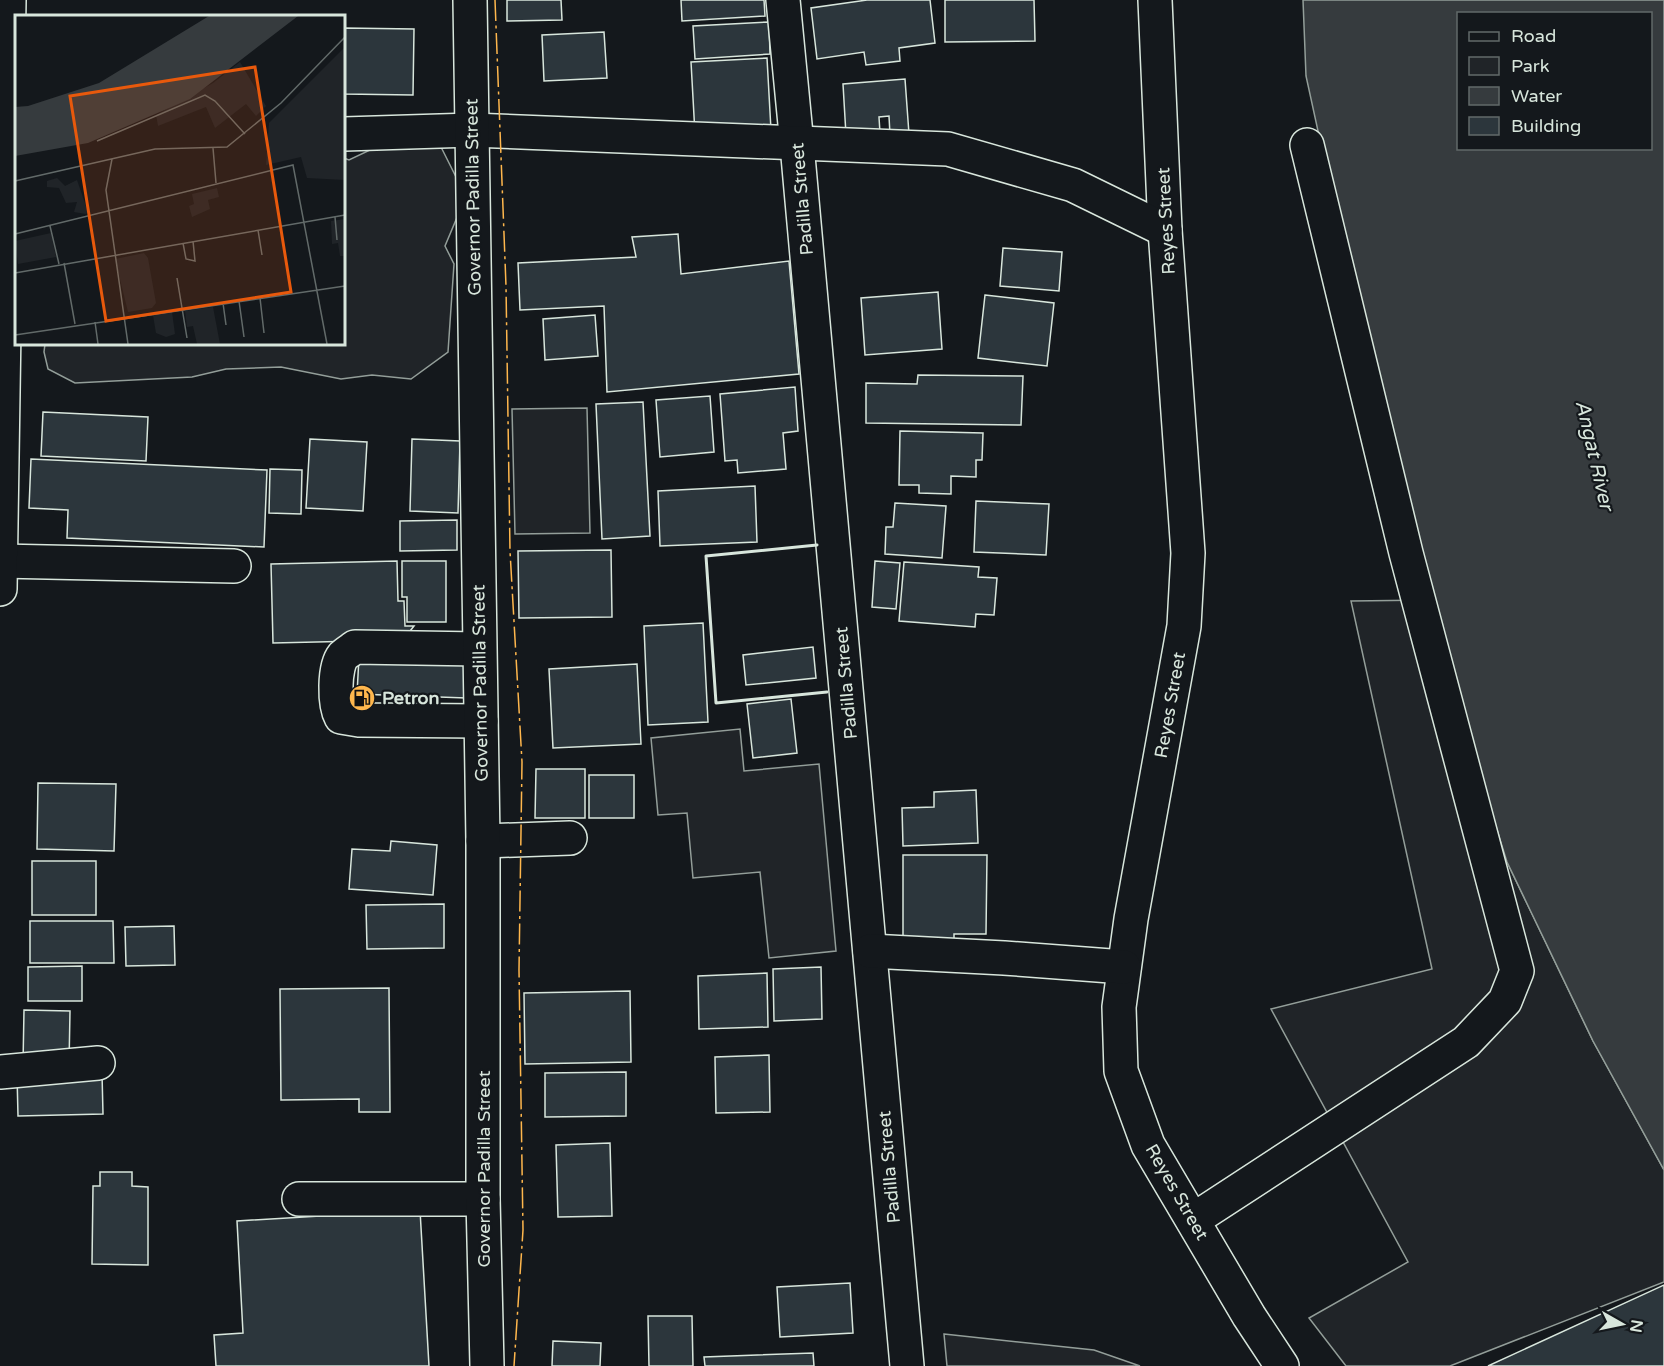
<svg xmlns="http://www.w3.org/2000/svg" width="1664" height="1366" viewBox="0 0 1664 1366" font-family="'Varela Round',sans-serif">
  <rect width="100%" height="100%" fill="#14181c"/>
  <g fill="#202428" stroke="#939e99" stroke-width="1.5">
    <polygon points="437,139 456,177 458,215 445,246 454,264 448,352 411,379 372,375 341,379 281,367 226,369 192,377 75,383 48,369 44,352 45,344 344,344 344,158 349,160 391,140"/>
    <polygon points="587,408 590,533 515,534 512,409"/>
    <polygon points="1431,600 1507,862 1593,1041 1664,1170 1664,1282 1450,1366 1346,1366 1309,1318 1408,1262 1271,1009 1432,969 1351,601"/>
    <polygon points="740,729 744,771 819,764 836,951 769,958 760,872 693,878 687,813 658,815 651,738"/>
    <polygon points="944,1334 1094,1350 1140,1366 947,1366"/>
  </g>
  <path fill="#363b3e" stroke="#939e99" stroke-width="1.5" fill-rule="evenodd" d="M1303 0H1664V1170L1593 1041 1507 862 1459 708 1347 264 1306 76ZM1458 14H1650V148H1458Z"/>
  <g fill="#2c363c" stroke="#d8e6dc" stroke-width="1.5">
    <polygon points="507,0 561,0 562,20 507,21"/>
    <polygon points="681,0 764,0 765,16 682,21"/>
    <polygon points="867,0 930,0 935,43 899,48 900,61 866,65 864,52 817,59 811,8"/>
    <polygon points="945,0 1034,0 1035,41 945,42"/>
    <polygon points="769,22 770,54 695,59 693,26"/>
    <polygon points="344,28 414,29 413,95 344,94"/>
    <polygon points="604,32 607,78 544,81 542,35"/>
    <polygon points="767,58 771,130 695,134 691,62"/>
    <polygon points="905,79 909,134 890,135 889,116 879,117 880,133 846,135 843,84"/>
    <polygon points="678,234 681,274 789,261 799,374 607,392 604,306 520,310 518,263 636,257 632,237"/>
    <polygon points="1003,248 1062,252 1059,291 1000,286"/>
    <polygon points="938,292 942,349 865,355 861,298"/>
    <polygon points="985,295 1054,303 1047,366 978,358"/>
    <polygon points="595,315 598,356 545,360 543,319"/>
    <polygon points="918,375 1023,376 1021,425 866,423 866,383 917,384"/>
    <polygon points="795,387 798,431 783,433 786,469 738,473 737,460 725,461 720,394"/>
    <polygon points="710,396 714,452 660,457 656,400"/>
    <polygon points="643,402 650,536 602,539 596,404"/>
    <polygon points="43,412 148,417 146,461 41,456"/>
    <polygon points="900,431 983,433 982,460 976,460 976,477 951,476 951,494 919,493 919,485 899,485"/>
    <polygon points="310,439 367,442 363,511 306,508"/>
    <polygon points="412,439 460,441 458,513 410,511"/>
    <polygon points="31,459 267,470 264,547 67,538 68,510 29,508"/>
    <polygon points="270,469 302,470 301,514 269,513"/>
    <polygon points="755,486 757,542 660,546 658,491"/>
    <polygon points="976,501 1049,504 1046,555 974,552"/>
    <polygon points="895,503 946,506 942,558 885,554 886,527 893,527"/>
    <polygon points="457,520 457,550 400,551 400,521"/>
    <polygon points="611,550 612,617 519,618 518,551"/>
    <polygon points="397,561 398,601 404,601 405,626 414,626 403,640 273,643 271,564"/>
    <polygon points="402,561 446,561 446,622 407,622 407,597 402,597"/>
    <polygon points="875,561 900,563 896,609 872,607"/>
    <polygon points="904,562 979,567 978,577 997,578 994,615 976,614 975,627 899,621"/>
    <polygon points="703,623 708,722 648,725 644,626"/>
    <polygon points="813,647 816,678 746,685 743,655"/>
    <polygon points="359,657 468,661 466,698 357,694"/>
    <polygon points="637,664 641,744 553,748 549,669"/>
    <polygon points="791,699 797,753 753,758 747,704"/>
    <polygon points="536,769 585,769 585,818 535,818"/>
    <rect x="589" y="775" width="45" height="43"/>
    <polygon points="38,783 116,784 114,851 37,849"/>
    <polygon points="976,790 978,843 903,846 902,808 934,807 934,792"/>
    <polygon points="391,841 437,845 433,895 349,889 352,849 390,851"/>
    <polygon points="903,855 987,855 986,934 954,934 954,944 903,944"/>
    <rect x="32" y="861" width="64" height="54"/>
    <polygon points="444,904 444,948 367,949 366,905"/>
    <polygon points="30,921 113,921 114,963 30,963"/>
    <polygon points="174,926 175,965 126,966 125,927"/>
    <polygon points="82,966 82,1001 28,1001 28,967"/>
    <polygon points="821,967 822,1019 774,1021 773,969"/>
    <polygon points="767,973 768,1027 699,1029 698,976"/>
    <polygon points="389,988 390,1112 359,1112 359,1099 281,1100 280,989"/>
    <polygon points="630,991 631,1062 525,1064 524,993"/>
    <polygon points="24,1010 70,1011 69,1065 23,1064"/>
    <polygon points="769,1055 770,1112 716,1113 715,1057"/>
    <polygon points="626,1072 626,1116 545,1117 545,1073"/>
    <polygon points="102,1073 103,1114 18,1116 17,1075"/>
    <polygon points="610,1143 612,1216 558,1217 556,1145"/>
    <polygon points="100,1172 132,1172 132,1186 148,1187 148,1265 92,1264 93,1186 100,1186"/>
    <polygon points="420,1210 429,1366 216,1366 214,1335 243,1333 237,1221"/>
    <polygon points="850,1283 853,1333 780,1337 777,1287"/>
    <polygon points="1664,1285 1664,1366 1488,1366"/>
    <polygon points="648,1316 692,1316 693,1366 649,1366"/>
    <polygon points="553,1341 601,1343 600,1366 552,1366"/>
    <polygon points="813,1353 814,1366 705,1366 704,1357"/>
  </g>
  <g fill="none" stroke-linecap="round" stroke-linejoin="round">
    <defs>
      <g id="minor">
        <polyline points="783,0 797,145 907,1366"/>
        <polyline points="1155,0 1165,230 1188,553 1184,626 1131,919 1119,1007 1121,1071 1148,1145 1249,1316 1282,1366"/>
        <polyline points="344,134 472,130 948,149 1073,185 1165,230"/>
        <polyline points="0,561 234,566"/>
        <polyline points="0,589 9,0"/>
        <path d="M479 649 355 647C351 650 346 653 343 656 334 667 334 704 341 717L359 720 481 721"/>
        <polyline points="483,841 570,838"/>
        <polyline points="870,951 1004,958 1124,967"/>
        <polyline points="0,1072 98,1063"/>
        <polyline points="299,1199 483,1199"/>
        <polyline points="1193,1220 1466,1042 1505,1001 1517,971 1406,553 1307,145"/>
      </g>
      <polyline id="major" points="470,0 483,841 483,1199 487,1366"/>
    </defs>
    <use href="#minor" stroke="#d8e6dc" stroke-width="36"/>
    <use href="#major" stroke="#d8e6dc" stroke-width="36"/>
    <use href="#minor" stroke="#14181c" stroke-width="33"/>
    <use href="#major" stroke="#14181c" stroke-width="33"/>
    <polyline stroke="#d8e6dc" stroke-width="3" points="817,545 706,556 716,703 827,692"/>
    <polyline stroke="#ffb74d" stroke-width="1.5" stroke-dasharray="21 4.5 3 4.5" stroke-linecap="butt" points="495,0 506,286 510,551 522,762 519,970 523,1230 514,1366"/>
  </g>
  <defs>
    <symbol id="fuel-disc" viewBox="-11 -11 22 22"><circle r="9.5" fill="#ffb74d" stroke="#14181c"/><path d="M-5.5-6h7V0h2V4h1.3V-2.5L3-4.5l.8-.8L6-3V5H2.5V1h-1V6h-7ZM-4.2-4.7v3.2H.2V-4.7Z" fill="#111"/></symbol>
  </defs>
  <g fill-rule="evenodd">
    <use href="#fuel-disc" x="347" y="683" width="30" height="30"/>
  </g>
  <g text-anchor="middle" stroke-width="4.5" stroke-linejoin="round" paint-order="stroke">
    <g font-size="18" fill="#d8e6dc" stroke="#14181c">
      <text transform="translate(473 197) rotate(-91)" y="6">Governor Padilla Street</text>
      <text transform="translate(802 199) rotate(-95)" y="6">Padilla Street</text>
      <text transform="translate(1166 221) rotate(-93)" y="6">Reyes Street</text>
      <text transform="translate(480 683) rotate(-91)" y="6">Governor Padilla Street</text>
      <text transform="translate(846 683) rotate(-95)" y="6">Padilla Street</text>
      <text transform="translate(1170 705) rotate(-80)" y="6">Reyes Street</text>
      <text transform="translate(889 1167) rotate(-95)" y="6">Padilla Street</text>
      <text transform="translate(484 1169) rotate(-90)" y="6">Governor Padilla Street</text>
      <text transform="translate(1177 1192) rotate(60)" y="6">Reyes Street</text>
    </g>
    <g font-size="18" font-weight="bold" fill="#d8e6dc" stroke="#14181c" text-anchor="start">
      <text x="382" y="704">Petron</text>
    </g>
    <g font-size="20" font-style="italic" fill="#d8e6dc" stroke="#14181c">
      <text transform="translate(1595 455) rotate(77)" y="7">Angat River</text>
    </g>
  </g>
  <g transform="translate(15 15)">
    <rect width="330" height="330" fill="#14181c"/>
    <path d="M330 32V165L292 163 286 142 251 150 254 108ZM225 47 251 91 241 101 231 89 200 113 191 92 143 111 141 100 198 68ZM42 163 50 171 62 165 73 197 71 199 59 197 62 187 51 188 44 173 32 172V166ZM202 173 204 182 193 185 195 194 177 202 174 191 179 189 177 179ZM330 204V241H325L323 228 317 229 316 206ZM36 218 41 242 3 249 0 226ZM129 238 133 243 141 288 137 293 113 297 100 244ZM198 292 205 329H182L178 311 172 312 170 296ZM157 297 160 319 151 322 141 318 138 300Z" fill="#202428"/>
    <path d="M194 1H283L175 84 73 128 0 141V92L13 91 84 68Z" fill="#363b3e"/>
    <path fill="none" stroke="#626a69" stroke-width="1.5" d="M82 126 190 80 200 86 230 119M198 133 201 168M97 144 91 175 113 329M0 166 140 134 212 132 266 88 330 22M320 202 322 225M35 211 44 249M243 215 247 240M0 219 278 150 312 329M168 228 171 244 180 246 178 226M49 248 60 309M0 258 330 200M162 263 172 323M245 283 249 318M224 286 229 322M208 288 211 310M80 307 83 329M0 320 330 271"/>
    <path fill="#e8590c" fill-opacity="0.15" stroke="#e8590c" stroke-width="3" d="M240 52 276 277 91 306 55 81Z"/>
    <rect width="330" height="330" fill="none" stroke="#d8e6dc" stroke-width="3"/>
  </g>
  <rect x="1457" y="12" width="195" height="138" fill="#14181c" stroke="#626a69" stroke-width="1.5"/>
  <rect x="1469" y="32" width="30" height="9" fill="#14181c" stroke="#626a69" stroke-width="1.5"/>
  <text x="1511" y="42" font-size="18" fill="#d8e6dc">Road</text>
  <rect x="1469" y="57" width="30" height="18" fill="#202428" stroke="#626a69" stroke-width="1.5"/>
  <text x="1511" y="72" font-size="18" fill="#d8e6dc">Park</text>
  <rect x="1469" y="87" width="30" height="18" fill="#363b3e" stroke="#626a69" stroke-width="1.5"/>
  <text x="1511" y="102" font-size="18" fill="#d8e6dc">Water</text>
  <rect x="1469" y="117" width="30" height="18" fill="#2c363c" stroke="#626a69" stroke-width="1.5"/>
  <text x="1511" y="132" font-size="18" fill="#d8e6dc">Building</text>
  <g transform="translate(1622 1324) rotate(99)" stroke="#14181c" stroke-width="4.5" paint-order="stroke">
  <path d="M0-4.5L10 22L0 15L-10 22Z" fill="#d8e6dc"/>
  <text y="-9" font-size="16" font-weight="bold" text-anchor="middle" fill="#d8e6dc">N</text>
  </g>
</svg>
